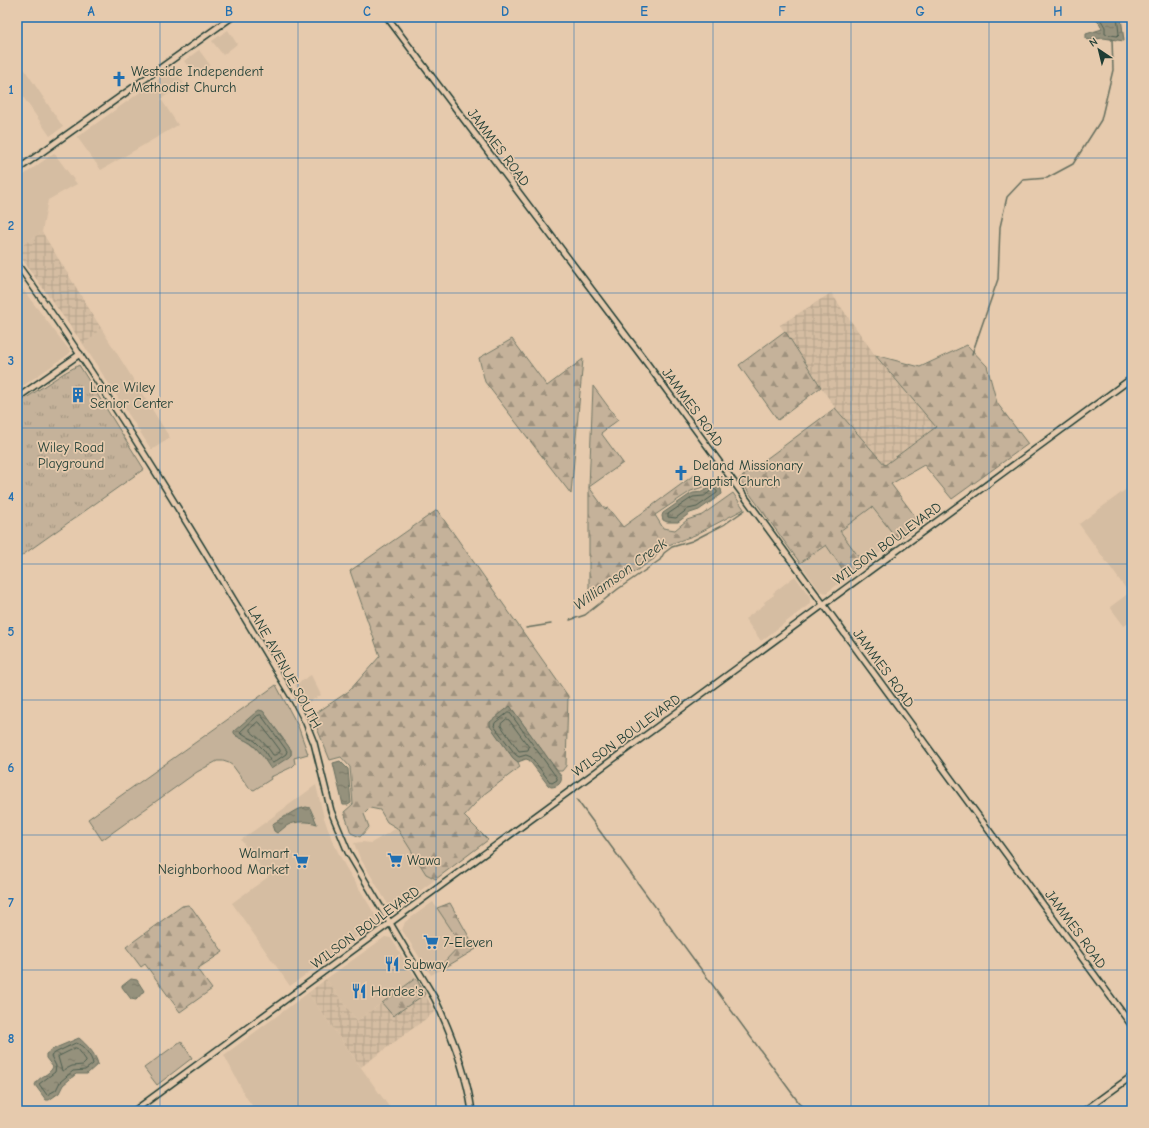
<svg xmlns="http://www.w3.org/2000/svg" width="1149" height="1128" viewBox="0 0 1149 1128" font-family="'Comic Neue',sans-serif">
  <defs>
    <pattern id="industrial-grid" width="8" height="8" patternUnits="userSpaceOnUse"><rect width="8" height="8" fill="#d5bda2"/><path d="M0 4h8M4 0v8" fill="none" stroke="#b6a38c"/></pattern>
    <pattern id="forest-firs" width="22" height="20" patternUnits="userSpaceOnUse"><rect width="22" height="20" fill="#c5b29a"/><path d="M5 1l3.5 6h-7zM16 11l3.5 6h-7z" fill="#9f927e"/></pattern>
    <pattern id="park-tufts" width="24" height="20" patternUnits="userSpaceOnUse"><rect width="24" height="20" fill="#c5b29a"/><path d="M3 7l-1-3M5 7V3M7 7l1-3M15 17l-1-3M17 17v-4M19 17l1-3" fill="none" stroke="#9f927e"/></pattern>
    <pattern id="water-ripples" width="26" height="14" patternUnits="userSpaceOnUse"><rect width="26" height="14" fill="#95917c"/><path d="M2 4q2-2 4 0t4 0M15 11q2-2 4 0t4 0" fill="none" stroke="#797866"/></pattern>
  </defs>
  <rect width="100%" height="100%" fill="#e6caad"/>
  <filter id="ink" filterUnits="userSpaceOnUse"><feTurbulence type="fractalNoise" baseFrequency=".025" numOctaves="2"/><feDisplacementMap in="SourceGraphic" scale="8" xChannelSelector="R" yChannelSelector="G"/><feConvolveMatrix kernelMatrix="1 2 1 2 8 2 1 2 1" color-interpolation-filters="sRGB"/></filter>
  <g filter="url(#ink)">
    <g fill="#d5bda2">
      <polygon points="228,30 237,44 223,55 212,41"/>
      <polygon points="199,50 210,65 195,75 184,61"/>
      <polygon points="19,61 63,127 50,136 17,88 17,63"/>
      <polygon points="173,69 184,83 161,99 178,125 101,170 77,137"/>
      <polygon points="54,153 77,184 48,200 42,232 17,249 17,180"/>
      <polygon points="17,282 70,351 69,354 17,390"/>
      <polygon points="101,328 170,438 153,449 151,449 83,344 95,335 97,331"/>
      <polygon points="1132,485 1132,620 1124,626 1110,607 1129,593 1079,524"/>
      <polygon points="872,507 898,540 864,564 840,531"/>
      <polygon points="826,545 848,577 826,593 820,591 800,563"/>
      <polygon points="795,576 810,597 811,603 761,641 745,619 765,604 764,602 774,595 773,593"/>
      <polygon points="311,675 321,695 306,704 295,685"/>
      <polygon points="316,785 324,818 332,840 345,866 362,893 377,918 377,920 375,924 290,986 232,903 268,877 241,840"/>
      <polygon points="397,828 426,874 436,879 398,907 394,908 389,906 359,856 354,843 362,842 371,843"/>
      <polygon points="433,902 461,944 444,961 446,967 431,975 402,930 405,922"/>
      <polygon points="385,937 391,938 416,978 357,1021 326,979"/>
      <polygon points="308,993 392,1111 256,1111 246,1097 224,1055"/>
    </g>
    <g fill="url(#industrial-grid)">
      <polygon points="42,232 101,328 97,331 96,335 83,344 17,252 17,249"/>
      <polygon points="831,293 875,355 937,427 884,465 835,408 780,325"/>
      <polygon points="326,979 357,1021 382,1003 393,1015 425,994 435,1012 361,1067 308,993"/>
    </g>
    <g fill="#c5b29a" stroke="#727867" fill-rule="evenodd">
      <path d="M276 685 298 726 308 754 294 758 295 764 292 767 273 776 270 777 271 779 254 790 249 788 233 766 229 763 223 761H217L197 772 102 840 88 819ZM263 711 291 750V755L268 764C259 750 252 742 236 736Z"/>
      <polygon points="181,1041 192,1058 157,1085 144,1068"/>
    </g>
    <g fill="url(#forest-firs)" stroke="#727867">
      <polygon points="785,331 821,387 778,420 739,365"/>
      <polygon points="512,339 547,386 583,359 571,494 485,382 479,358"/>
      <polygon points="967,345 987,366 997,403 1028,444 952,499 924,465 891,484 920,523 898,540 872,507 840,531 864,564 848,577 826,545 800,563 739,479 835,408 885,465 936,427 875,355 920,367"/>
      <polygon points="593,386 618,420 601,433 623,463 589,487 605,509 608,508 623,527 694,475 703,487 691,491 655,515 663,528 675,530 687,520 702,515 733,493 744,509 695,535 671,544 659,551 654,559 589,602 589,487"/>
      <polygon points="437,510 568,696 566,766 562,771 557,771 510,706 490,726 513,758 518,762 520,767 483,795 464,816 488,840 436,879 426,874 397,828 387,822 380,810 370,808 364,814 369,827 360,837 351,833 344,812 353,804 350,767 341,757 330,760 312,716 349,691 380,656 350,571"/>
      <polygon points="450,903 476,949 446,967 444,962 461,944 437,908"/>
      <polygon points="188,905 192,908 223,952 197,969 212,989 180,1012 145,964 141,967 126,947 182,906"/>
      <polygon points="416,978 425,994 393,1016 382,1003"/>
    </g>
    <polygon fill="url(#park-tufts)" stroke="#727867" points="79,365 144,469 17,559 17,404 64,373"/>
    <g fill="url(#water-ripples)" stroke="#666f5f">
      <polygon points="1093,17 1121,17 1124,41 1103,38 1089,40 1086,39 1086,34 1102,29 1100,24"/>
      <polygon points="715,484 721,489 722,494 699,510 690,513 678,522 667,522 663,520 662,516 663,513 689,495 693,493 702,492"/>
      <path d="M510 706 561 776C563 783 557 787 551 787L548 785 529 760 526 759 518 762 513 758 490 726V722Z"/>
      <path d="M259 710 263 711 291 750V755L289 757 271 769C265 761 261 752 253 745 248 740 238 739 234 733V731L255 713Z"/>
      <polygon points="340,761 348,769 351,803 348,805 343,805 333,763"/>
      <path d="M306 807 310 808 317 824C308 821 296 821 288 825 284 827 281 831 277 833L274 831 272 825 274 823 296 810Z"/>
      <polygon points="131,979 137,980 144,991 136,1000 131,999 122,987 122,986"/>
      <path d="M79 1038C86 1044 96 1054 98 1064L87 1074H76L63 1085 59 1093 49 1100H46L35 1085C38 1076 49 1076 53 1067L46 1058V1054L53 1049Z"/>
    </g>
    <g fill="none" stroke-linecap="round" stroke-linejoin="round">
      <g stroke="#4e5f51" stroke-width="1">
        <polyline points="1099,17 1105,27 1105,34 1117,36 1119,34 1117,17"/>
        <polygon points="714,489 717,491 717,493 697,507 688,509 676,518 668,517 668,514 693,497 704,496"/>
        <polygon points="508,713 510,713 557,778 557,780 552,783 550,782 531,757 526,755 519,757 516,755 494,726 495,723"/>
        <polygon points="261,715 287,751 286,754 273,763 271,762 264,750 255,741 240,732 257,716"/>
        <polygon points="507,719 509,720 529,747 528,750 519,751 501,726 501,724"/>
        <path d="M258 722 260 723 280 750V752L275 755H273C266 744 259 738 250 731V729Z"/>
        <path d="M76 1043C83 1044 92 1057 93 1064L85 1070 73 1071 60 1082 56 1090 47 1095 39 1084 55 1072 56 1066 51 1056 55 1053Z"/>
        <polygon points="76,1048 78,1049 86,1060 86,1062 83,1065 72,1066 62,1071 58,1057"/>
      </g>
      <g stroke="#666f5f" stroke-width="1.5">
        <polyline points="972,354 998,279 1000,227 1007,197 1023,180 1047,178 1073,164 1101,120 1113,70 1112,39"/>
        <polyline points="570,620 585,615 618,589 660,560 664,553 672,547 692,541 725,524 745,510"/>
        <polyline points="526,628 551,624"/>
        <polyline points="577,800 805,1111"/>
      </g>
      <defs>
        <g id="secondary">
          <polyline points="387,17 646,362 1132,1026"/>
          <polyline points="17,170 232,17"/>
          <path d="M17 264C118 404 206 554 295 702L306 723 314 743 331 811 348 852 435 999C452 1035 466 1071 472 1111"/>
          <polyline points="17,398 80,354"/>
          <polyline points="134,1111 1132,378"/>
          <polyline points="1084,1111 1132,1076"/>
        </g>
      </defs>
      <use href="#secondary" stroke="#1f3d34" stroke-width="8"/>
      <use href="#secondary" stroke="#e6caad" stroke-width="5"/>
    </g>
  </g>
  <path fill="none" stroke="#1f6fb2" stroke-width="1" stroke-opacity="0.55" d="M160 17V1111M298 17V1111M436 17V1111M574 17V1111M713 17V1111M851 17V1111M989 17V1111M17 158H1132M17 293H1132M17 428H1132M17 564H1132M17 700H1132M17 835H1132M17 970H1132"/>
  <defs>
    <symbol id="church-bare" viewBox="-9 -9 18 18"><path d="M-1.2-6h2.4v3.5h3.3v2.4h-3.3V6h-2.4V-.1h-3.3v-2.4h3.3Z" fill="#1f6fb2" stroke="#e6caad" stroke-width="2.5" paint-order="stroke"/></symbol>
    <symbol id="building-bare" viewBox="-9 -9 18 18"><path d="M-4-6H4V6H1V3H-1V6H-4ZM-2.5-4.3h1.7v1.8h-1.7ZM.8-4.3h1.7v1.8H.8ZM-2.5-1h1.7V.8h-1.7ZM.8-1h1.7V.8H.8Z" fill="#1f6fb2" stroke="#e6caad" stroke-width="2.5" paint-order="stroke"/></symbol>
    <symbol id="supermarket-bare" viewBox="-9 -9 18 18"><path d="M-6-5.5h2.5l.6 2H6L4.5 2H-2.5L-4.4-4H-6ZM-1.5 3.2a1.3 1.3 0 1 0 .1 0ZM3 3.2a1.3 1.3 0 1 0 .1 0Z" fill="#1f6fb2" stroke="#e6caad" stroke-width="2.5" paint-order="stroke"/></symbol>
    <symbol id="restaurant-bare" viewBox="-9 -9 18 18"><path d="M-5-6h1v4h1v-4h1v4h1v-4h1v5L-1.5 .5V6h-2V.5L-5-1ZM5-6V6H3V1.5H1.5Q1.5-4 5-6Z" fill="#1f6fb2" stroke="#e6caad" stroke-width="2.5" paint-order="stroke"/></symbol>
  </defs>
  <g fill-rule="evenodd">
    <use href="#church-bare" x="108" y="68" width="22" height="22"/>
    <use href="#building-bare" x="67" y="384" width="22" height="22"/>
    <use href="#church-bare" x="670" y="462" width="22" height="22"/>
    <use href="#supermarket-bare" x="384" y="849" width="22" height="22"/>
    <use href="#supermarket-bare" x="290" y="850" width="22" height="22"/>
    <use href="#supermarket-bare" x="420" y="931" width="22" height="22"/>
    <use href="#restaurant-bare" x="381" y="953" width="22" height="22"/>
    <use href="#restaurant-bare" x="348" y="980" width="22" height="22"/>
  </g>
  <g text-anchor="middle" stroke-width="3.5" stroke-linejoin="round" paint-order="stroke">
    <g font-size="14" fill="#1f3d34" stroke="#e6caad" text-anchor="start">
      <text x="131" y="76">Westside Independent<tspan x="131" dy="16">Methodist Church</tspan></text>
      <text x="90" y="392">Lane Wiley<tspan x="90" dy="16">Senior Center</tspan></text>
      <text x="693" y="470">Deland Missionary<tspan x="693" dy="16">Baptist Church</tspan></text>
      <text x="289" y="858" text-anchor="end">Walmart<tspan x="289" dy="16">Neighborhood Market</tspan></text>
      <text x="407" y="865">Wawa</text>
      <text x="443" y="947">7-Eleven</text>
      <text x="404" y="969">Subway</text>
      <text x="371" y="996">Hardee's</text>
    </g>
    <g font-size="14" fill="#1f3d34" stroke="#e6caad">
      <text transform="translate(499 147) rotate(53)" y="5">JAMMES ROAD</text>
      <text transform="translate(693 407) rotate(54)" y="5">JAMMES ROAD</text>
      <text transform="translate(887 543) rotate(-36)" y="5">WILSON BOULEVARD</text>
      <text transform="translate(285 667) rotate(61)" y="5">LANE AVENUE SOUTH</text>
      <text transform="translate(884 668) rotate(54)" y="5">JAMMES ROAD</text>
      <text transform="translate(626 735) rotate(-36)" y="5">WILSON BOULEVARD</text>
      <text transform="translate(365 927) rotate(-36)" y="5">WILSON BOULEVARD</text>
      <text transform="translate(1076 929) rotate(54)" y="5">JAMMES ROAD</text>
    </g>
    <g font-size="14" fill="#274339" stroke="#e6caad">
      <text x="71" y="452">Wiley Road<tspan x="71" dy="16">Playground</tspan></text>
    </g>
    <g font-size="15" font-style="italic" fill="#2b453b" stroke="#e6caad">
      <text transform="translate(620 574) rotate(-36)" y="5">Williamson Creek</text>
    </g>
  </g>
  <rect width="1149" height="1128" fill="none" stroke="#e6caad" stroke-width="44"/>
  <g transform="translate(1099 50) rotate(325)" stroke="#e6caad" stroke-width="3" paint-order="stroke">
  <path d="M0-3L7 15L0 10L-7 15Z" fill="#1f3d34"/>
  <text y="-6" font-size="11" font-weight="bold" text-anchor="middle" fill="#1f3d34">N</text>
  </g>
  <rect x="22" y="22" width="1105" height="1084" fill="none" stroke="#1f6fb2" stroke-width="1.5"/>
  <g font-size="13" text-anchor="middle" font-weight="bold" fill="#1f6fb2">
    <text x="91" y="16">A</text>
    <text x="229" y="16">B</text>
    <text x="367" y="16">C</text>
    <text x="505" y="16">D</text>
    <text x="644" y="16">E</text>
    <text x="782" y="16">F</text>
    <text x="920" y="16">G</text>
    <text x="1058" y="16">H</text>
    <text x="11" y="94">1</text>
    <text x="11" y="230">2</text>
    <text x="11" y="365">3</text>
    <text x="11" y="501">4</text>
    <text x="11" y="636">5</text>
    <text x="11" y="772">6</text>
    <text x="11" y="907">7</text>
    <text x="11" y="1043">8</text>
  </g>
</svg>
